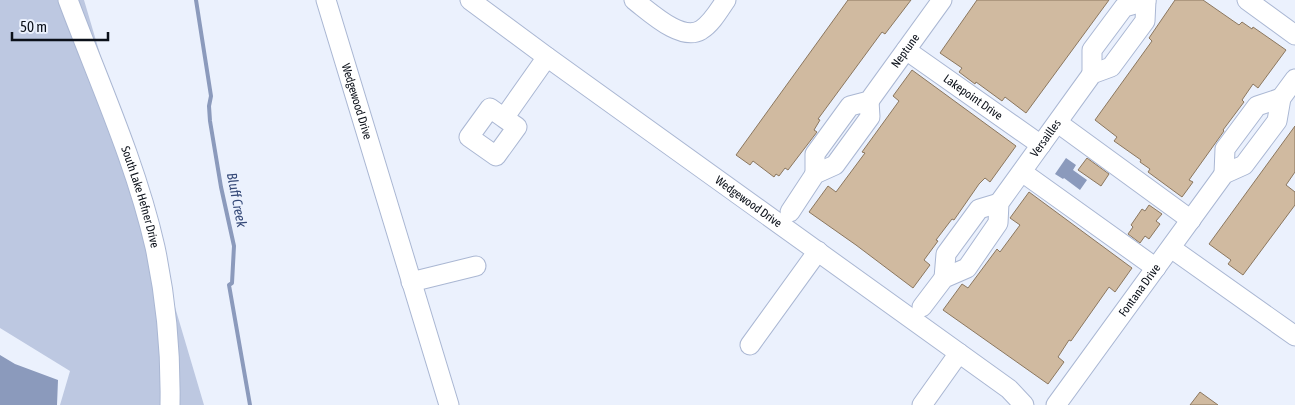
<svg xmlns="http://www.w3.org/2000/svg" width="1295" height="405" viewBox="0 0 1295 405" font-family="'Asap Condensed',sans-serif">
  <rect width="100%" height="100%" fill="#ebf1fd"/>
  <polygon fill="#bdc8e1" points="0,0 84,0 204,405 60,405 70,371 0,328"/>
  <g fill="#8b9abc">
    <polygon points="1066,158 1076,165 1073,170 1087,180 1080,190 1064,178 1063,179 1055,174"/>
    <polygon points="0,355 15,364 58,380 57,405 0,405"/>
  </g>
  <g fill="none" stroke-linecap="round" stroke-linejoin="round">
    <polyline stroke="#8b9abc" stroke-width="4" points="196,0 211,96 209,106 210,121 221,187 234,246 232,283 229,285 250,405"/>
  </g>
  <g fill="#d0baa0" stroke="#8b775f">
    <polygon points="848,0 911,0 885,34 882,32 818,119 820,120 814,130 817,132 788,170 785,168 779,176 776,174 774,177 753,161 750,165 736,155"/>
    <polygon points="977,0 1109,0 1026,113 1005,97 1002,101 976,82 975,84 959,72 962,68 940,53"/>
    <polygon points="1175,0 1203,0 1239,25 1242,22 1252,29 1253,27 1286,50 1258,88 1253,84 1242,100 1244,102 1223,130 1224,131 1189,180 1193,182 1182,197 1148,172 1150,169 1140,162 1141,160 1114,141 1117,137 1095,120 1152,41 1149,38"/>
    <polygon points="912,70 1016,146 990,182 985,178 979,184 954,220 952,219 936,240 938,241 924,260 930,265 913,288 856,245 809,212 828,186 836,192 865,153 862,152 899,101 893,96"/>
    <polygon points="1295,126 1295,172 1286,185 1295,192 1295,205 1243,275 1228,264 1231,260 1209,244"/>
    <polygon points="1087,158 1109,174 1101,186 1078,170"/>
    <polygon points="1029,192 1132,268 1115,292 1109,287 1071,341 1069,340 1058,357 1064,362 1048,384 943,310 962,284 968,288 997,249 1000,252 1020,225 1010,218"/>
    <polygon points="1149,205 1162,214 1156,221 1160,224 1149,239 1145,236 1140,243 1128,234 1133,227 1131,225 1142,209 1145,211"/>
    <polygon points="1200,392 1218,405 1190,405"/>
  </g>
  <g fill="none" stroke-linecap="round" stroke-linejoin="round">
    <defs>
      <g id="minor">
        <path id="s1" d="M68 0C98 80 136 163 155 247 166 299 171 351 170 405"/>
        <path id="s2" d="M326 0 449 405"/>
        <path id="s3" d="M470 0 547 57 1009 389 1024 405"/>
        <path d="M634 0C650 12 681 42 701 30 712 23 719 10 726 0"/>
        <polyline points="1247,0 1295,35"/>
        <path id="s4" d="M906 50 1041 145"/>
        <polyline points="1092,74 1092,50 1124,7 1146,1"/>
        <polyline points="504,118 517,127 496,156 469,137 490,108 504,118 547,57"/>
        <polyline points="1058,123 1191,220"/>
        <polyline points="1022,172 1156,268"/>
        <path id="s5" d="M815 174V154L850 106 869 101 942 0"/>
        <polyline points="1224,174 1225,149 1257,106 1281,98"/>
        <polyline points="790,212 815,174 835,165 870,117 869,101"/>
        <polyline points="1171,248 1295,336"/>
        <polyline points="944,278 946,254 979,209 999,203"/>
        <polyline points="411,282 476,266"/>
        <path id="s6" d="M922 307 944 278 967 268 998 223 999 203 1092 74 1111 67 1145 21 1146 0"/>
        <polyline points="750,345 818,251"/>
        <polyline points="922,405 959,353"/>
        <path id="s7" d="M1056 405 1224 174 1244 165 1277 121 1281 98 1295 79"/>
      </g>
    </defs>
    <use href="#minor" stroke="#aab7d3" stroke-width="21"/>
    <use href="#minor" stroke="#fff" stroke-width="19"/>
  </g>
  <g text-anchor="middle" stroke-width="4" stroke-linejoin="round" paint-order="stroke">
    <g font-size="12" fill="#0b1019" stroke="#ebf1fd">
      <text dy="4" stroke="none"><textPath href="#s5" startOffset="161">Neptune</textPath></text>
      <text dy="4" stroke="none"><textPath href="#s4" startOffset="82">Lakepoint Drive</textPath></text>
      <text dy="4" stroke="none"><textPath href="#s2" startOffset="106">Wedgewood Drive</textPath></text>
      <text dy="4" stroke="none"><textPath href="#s6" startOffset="216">Versailles</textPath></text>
      <text dy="4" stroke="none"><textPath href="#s1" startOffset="210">South Lake Hefner Drive</textPath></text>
      <text dy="4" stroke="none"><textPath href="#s3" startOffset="344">Wedgewood Drive</textPath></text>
      <text dy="4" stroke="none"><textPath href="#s7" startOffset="142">Fontana Drive</textPath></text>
    </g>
    <g font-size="14" font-style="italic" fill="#354978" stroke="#ebf1fd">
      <text transform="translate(237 200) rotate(79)" y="5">Bluff Creek</text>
    </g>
  </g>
  <path d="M12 32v8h96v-8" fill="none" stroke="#0b1019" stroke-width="2.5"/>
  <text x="20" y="32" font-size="15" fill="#0b1019" stroke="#ebf1fd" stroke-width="4" paint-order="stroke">50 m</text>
</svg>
